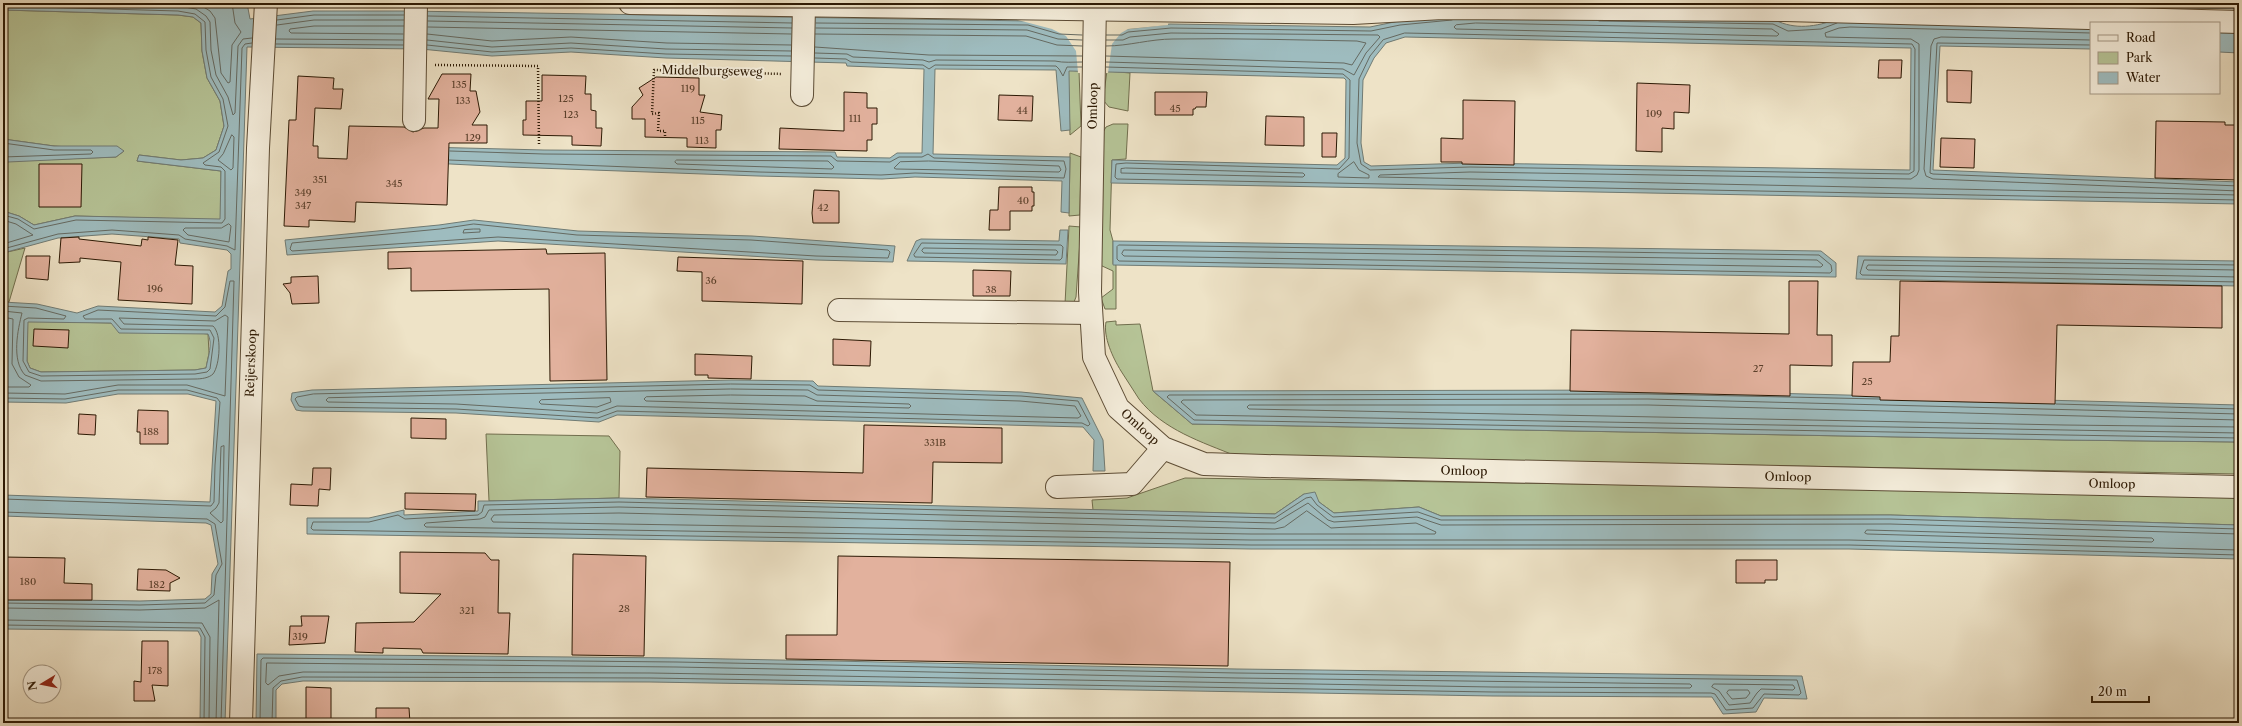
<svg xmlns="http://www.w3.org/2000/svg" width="2242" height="726" viewBox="0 0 2242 726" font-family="'Libre Caslon Text',serif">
  <rect width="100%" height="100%" fill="#eee3c7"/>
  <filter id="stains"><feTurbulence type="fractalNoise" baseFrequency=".005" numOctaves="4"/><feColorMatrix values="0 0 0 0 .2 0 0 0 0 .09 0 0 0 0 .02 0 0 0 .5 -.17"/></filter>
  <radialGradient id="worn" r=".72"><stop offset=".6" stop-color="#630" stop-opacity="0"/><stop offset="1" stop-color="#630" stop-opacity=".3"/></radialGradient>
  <g fill="#b6c497" stroke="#716e4e">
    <polygon points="3,10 178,15 193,17 201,23 202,51 207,78 220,101 224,126 216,150 203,158 181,160 139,155 137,161 221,171 221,220 75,216 34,225 19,216 3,211 3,161 116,157 124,151 54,146 3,139"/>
    <polygon points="1068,70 1079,71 1081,126 1070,135"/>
    <polygon points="1107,71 1130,73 1128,111 1109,107 1103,100"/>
    <polygon points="1113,124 1128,124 1126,159 1112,160 1110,230 1113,241 1113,264 1116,265 1116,309 1105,309 1101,298 1113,289 1113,271 1100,265 1102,134 1106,127"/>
    <polygon points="1070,153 1081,157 1080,215 1069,216"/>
    <polygon points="1069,226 1081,227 1076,297 1074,302 1065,304"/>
    <polygon points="25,248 9,302 3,302 3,253"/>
    <polygon points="27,321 111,323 208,334 209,353 206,368 195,370 41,372 30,368 27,361"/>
    <path d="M1116 321V325L1140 324 1153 391 1192 424 2064 440 2239 442V474L1236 456C1202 442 1163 430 1139 399 1133 390 1127 380 1121 371 1113 358 1103 337 1106 322Z"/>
    <polygon points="486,434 609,436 620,451 619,498 489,501"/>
    <polygon points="1185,478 2239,494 2239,525 1890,515 1441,516 1419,507 1334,513 1319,502 1304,494 1275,514 1093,510 1092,500 1127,498"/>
  </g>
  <g fill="#9ebcbf" stroke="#707b74" fill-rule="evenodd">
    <path d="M3 3H247L250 19 313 11H407L1029 21 1059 30 1122 31 1126 29 1170 24 1370 27 1399 21 1476 14 1775 20C1795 30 1816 27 1837 19L2091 24V49L1940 46 1933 170 2239 182V204L1111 183 1112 160 1337 165 1345 158 1346 80 1344 78 1069 71 1070 130 1061 131 1056 70 935 69 933 154 1070 157 1069 213 1061 212 1062 181 915 177 882 179 758 176 510 167 371 160 424 147 544 150 835 152 837 157 890 158 897 153H922L924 69 847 66 846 63 666 58 571 52 492 56 421 49 247 47 225 723H200L201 637 198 631 3 629V599L140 601 205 599 211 594 212 574 218 564 211 525 206 523 3 516V495L210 502 216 401 188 394H118L66 403 3 402V302L37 304 77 313 98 306 215 312 222 306 228 271 231 269V254L227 250 180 243 179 239 112 234 58 238 3 253V211L19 216 34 225 75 216 220 219 221 171 137 161 139 155 181 160 203 158 216 150 224 126 220 101 207 78 202 51 201 23 193 17 178 15 3 10ZM1405 37 1911 48 1910 170 1470 163 1371 166 1364 162 1361 143 1363 80 1374 58 1386 43ZM28 322 111 323 119 333 208 334C213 344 208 357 206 368L195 370 41 372 30 368 27 361Z"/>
    <polygon points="1907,3 2239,3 2239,9"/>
    <polygon points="2219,27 2239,27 2239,53 2219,52"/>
    <polygon points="3,139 54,146 117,146 124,151 116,157 8,162 3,161"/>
    <polygon points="474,220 578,231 752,236 895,246 893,262 816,260 498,241 287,255 285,240 439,225"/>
    <polygon points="1060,230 1068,230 1066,264 907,261 916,241 921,239 1059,241"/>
    <polygon points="1113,241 1821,251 1836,263 1836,277 1113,265"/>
    <polygon points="1858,256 2239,261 2239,286 1856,279"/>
    <polygon points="731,380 813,381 818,386 1021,392 1082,398 1103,440 1105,471 1093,471 1094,440 1083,427 617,415 599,422 456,413 302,411 296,410 291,400 292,393 312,390"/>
    <polygon points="1648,390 2239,405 2239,442 2064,440 1192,424 1153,391"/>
    <polygon points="1315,492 1319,502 1334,513 1419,507 1441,516 1890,515 2239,525 2239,559 1849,549 1251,549 307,534 307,518 369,518 404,510 404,515 478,511 478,501 489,501 619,498 1275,514 1304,494"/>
    <polygon points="257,654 677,658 1237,669 1802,676 1807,699 1764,698 1756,712 1723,714 1712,697 1493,696 650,682 303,681 282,684 276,690 276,723 256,723"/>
  </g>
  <polygon fill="#eee3c7" points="1014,19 1029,19 1059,28 1121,29 1126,27 1168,22 1168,25 1128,29 1121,33 1112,44 1108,73 1078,73 1076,51 1066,36 1052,29"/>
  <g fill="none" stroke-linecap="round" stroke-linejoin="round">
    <g stroke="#656a62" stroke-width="1">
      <polyline points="82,3 179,6 196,9 206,16 210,22 211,50 216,75 228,97 233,115 235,113 238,46 243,39 252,38"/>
      <polyline points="197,3 210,11 215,18 221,73 228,83 230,82 232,45 241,32 235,23 232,3"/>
      <polyline points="2156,3 2239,5"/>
      <polyline points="3,6 178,11 195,14 205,22 206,50 211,77 223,99 228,126 219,152 203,163 205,165 221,167 225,171 225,219 222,223 76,220 34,229 18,219 3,215"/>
      <polyline points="428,16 792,23"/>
      <polyline points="277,20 314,15 404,15"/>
      <polyline points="428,21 792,28"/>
      <polyline points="1599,21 1773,24 1788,31 1821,29 1837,23"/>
      <polyline points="816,23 1028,25 1059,34 1082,35"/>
      <polygon points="1476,23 1772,29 1779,34 1777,36 1456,29 1454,27 1456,25"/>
      <polyline points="277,25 314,20 404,20"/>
      <polyline points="428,27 791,34"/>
      <polyline points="816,28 1027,30 1058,39 1082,40"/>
      <polygon points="1405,33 1912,44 1915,49 1914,171 1909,174 1470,167 1370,170 1361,164 1357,143 1359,79 1370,56 1383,40"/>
      <polyline points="2091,33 1850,27 1839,28 1825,33 1826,37 1911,39 1919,44 1919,170 1917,175 1911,179 1470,172 1380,175 1378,177 2239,195"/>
      <polyline points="403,34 291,33 289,31 290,29 314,26 404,26"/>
      <polyline points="427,34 492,41 571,37 667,43 791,45"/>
      <polyline points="815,34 1026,36 1057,45 1082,46"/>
      <polyline points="1106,35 1122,35 1128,32 1171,28 1371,31 1400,25 1452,20"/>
      <polyline points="276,39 403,40"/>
      <polyline points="427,40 492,47 571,43 666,49 791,51"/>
      <polyline points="2091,40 1941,37 1934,39 1931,46 1924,169 1926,176 1933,179 2239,191"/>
      <polyline points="276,44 403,45"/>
      <polyline points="427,45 492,52 571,48 666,54 791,56"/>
      <polyline points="2091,45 1937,43 1930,173 1933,174 2239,186"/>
      <polyline points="815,47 929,55 1082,56"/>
      <path d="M815 53 847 54 853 57 923 60 929 62 936 60 1055 61C1064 63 1072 62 1082 62"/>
      <path d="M1106 56 1344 63 1352 65 1366 43 1357 41C1296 40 1234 38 1173 39 1150 39 1129 46 1106 46"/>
      <polyline points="815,58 846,59 851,62 923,65 929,69 935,65 1056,66 1059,69 1063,76 1067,67 1082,67"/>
      <polyline points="1106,62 1343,69 1354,75 1366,53 1380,37 1378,35 1171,33 1130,37 1123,40 1106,40"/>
      <polyline points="1106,67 1343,74 1350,80 1349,158 1339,169 1126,163 1116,164 1115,177 1117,179 2239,200"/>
      <polygon points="232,135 234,137 233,168 231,170 218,160 223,154"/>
      <polyline points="3,143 54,150 91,150 93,152 91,154 3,157"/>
      <polyline points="449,160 759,172 881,175 915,173 1064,178 1066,169 1064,161 934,158 928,154 922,157 899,157 890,162 837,161 831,156 544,154 450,151"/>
      <polygon points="677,160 828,161 834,167 832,169 677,164 675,162"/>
      <polygon points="929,161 1059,166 1061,170 1059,172 896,169 894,168 900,162"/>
      <polygon points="1354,162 1359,170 1369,175 1369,178 1338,177 1338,174"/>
      <polygon points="1126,168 1303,173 1305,175 1303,177 1121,173 1121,169"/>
      <polyline points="3,220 16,224 33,235 3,244"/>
      <polygon points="229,224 231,226 229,242 188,235 183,230 185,228 221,228"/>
      <polygon points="474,224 577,235 751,240 888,250 890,252 888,258 816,256 498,237 292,251 290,249 292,243 440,229"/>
      <polygon points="474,229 480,229 480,232 463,233 464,230"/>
      <polygon points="922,243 1061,245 1063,247 1062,258 1060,260 915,257 914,255"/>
      <polygon points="1119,245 1819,255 1831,265 1832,271 1830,273 1119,261 1117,259 1117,247"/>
      <polygon points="924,248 1056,250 1058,252 1056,255 924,253 922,251"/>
      <polyline points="3,249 58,234 112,230 179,235 185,239 227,246 235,250 242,48 245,44 252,43"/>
      <polygon points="1124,250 1817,260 1823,265 1821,267 1124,256 1122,254"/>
      <polyline points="2239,265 1864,260 1860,273 1862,275 2239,282"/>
      <polyline points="2239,270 1868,265 1866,268 1868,270 2239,277"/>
      <polyline points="3,306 36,308 66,316 64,319 28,318 24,320 23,361 29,372 41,376 195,374 207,372 210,369 214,338 210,330 121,329 112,319 85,319 83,316 98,310 216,316 225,307 230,281 234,281 221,723"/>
      <path d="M3 311 22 313C18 329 11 360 25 375L41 381 195 379C201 379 209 378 213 374 220 365 222 334 213 326L124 324 119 318 215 321 225 315 228 317 225 396 187 385H118L65 394 3 393"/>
      <polyline points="3,317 13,319 12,364 19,377 31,385 29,387 3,387"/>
      <polygon points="731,384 810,385 818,390 1021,396 1078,401 1090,424 1088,426 1082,423 617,411 598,418 456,409 303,407 299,406 295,399 297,397 313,394"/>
      <polygon points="731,389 808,390 817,395 1020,401 1075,406 1081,416 1078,418 617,406 597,413 456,404 328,402 326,400 328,398"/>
      <polygon points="731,395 805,396 817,401 909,404 911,406 909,408 646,401 644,399 646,397"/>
      <polyline points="3,398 65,399 118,390 187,390 217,398 220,402 215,465 214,502 211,506 3,499"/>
      <polygon points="610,398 611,402 597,407 541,404 539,402 541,400"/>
      <polyline points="1879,399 1648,394 1169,395 1167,397 1194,420 2239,438"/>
      <polyline points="2056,404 2239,409"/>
      <polyline points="2239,414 1648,399 1183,400 1181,402 1196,415 2239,433"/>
      <polyline points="2239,420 1648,405 1249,405 1247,407 1249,409 2064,425 2239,427"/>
      <polygon points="224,446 223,521 221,523 210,513 216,508 219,503 221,447"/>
      <polygon points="1307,511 1331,528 1416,523 1436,532 1435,534 1251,534 493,522 491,519 494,515 619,513 1275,529 1284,527"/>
      <polyline points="3,512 207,519 215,524 222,564 216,575 214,595 205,603 140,605 3,603"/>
      <polyline points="2239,529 1890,519 1441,520 1418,512 1333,517 1317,505 1311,497 1306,498 1275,518 619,502 484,505 482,512 478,515 405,519 398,515 369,522 313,522 311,528 313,530 1251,545 1849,545 2239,555"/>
      <polygon points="1867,530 2152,538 2154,540 2152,542 1867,534 1865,533"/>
      <polyline points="2239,534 1890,524 1441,525 1417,517 1334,522 1328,520 1308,503 1275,523 619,507 489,510 485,517 480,519 426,523 424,525 426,527 1251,540 1849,540 2239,550"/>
      <polyline points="3,608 140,610 205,608 219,600 216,723"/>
      <polyline points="3,620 202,623 210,637 209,723"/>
      <polyline points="3,625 200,628 205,637 204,723"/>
      <polygon points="267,663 676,667 1237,678 1690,684 1692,686 1690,688 1493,687 650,673 303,672 279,676 268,685 266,683"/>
      <polygon points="1714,684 1793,685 1795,688 1793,690 1761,689 1757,693 1750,703 1729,705 1719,691 1712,687"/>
      <polygon points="1729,690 1748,690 1750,693 1746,698 1732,699 1727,693"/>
      <polyline points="260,723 261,660 263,658 676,662 1237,673 1797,680 1801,693 1799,695 1764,694 1753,708 1726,710 1715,694 1711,693 1493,692 650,678 302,677 281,681 273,688 272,723"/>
    </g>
  </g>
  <g fill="#e2b19d" stroke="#2c1904">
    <polygon points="1879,60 1902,60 1901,78 1878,78"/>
    <polygon points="1947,70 1972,71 1971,103 1947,102"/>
    <polygon points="442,74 471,74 470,91 476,91 480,112 472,125 487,125 487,143 449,143 447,205 356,202 355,222 309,220 309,227 284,226 289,120 296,120 298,76 334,78 333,89 343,89 341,109 315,108 313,146 318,146 318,158 347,159 349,126 404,127 413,132 424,128 438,128 439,99 428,99"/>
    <polygon points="542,75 586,76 585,94 591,94 591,110 596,111 596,128 602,128 601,146 572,145 572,136 523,135 523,120 526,120 526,101 542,101"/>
    <polygon points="656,77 699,78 699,95 705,95 700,112 722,115 721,130 716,130 716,148 687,147 687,138 645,137 645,119 632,119 632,107 643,95 639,88"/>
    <polygon points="1637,83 1690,85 1689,113 1674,112 1674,129 1662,128 1662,152 1636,151"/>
    <polygon points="844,92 867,93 867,108 877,108 877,124 872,124 872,140 867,140 867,151 779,149 780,128 844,131"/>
    <polygon points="1155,92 1207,92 1206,107 1196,107 1195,109 1193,109 1193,115 1155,115"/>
    <polygon points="999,95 1033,96 1032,121 998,120"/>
    <polygon points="1463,100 1515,101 1514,165 1462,164 1462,162 1441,162 1441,138 1463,139"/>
    <polygon points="1266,116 1304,117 1304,146 1265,145"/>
    <polygon points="2156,121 2225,122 2225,125 2239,125 2239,180 2155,178"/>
    <polygon points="1322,133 1337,133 1336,157 1322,157"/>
    <polygon points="1941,138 1975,139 1974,168 1940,167"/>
    <polygon points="39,164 82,164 81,207 39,207"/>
    <polygon points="999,187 1032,187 1032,192 1034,192 1034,206 1032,206 1032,211 1010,211 1010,230 989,230 990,210 998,210"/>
    <polygon points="814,190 839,191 839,223 813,223 812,213"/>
    <polygon points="79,237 79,239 141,246 142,239 148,240 148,237 178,240 175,265 193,266 192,304 118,300 121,262 80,258 80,262 59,263 61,238"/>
    <polygon points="546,249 547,254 605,253 607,380 550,381 549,289 411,291 411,268 388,269 388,252"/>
    <polygon points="26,256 50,256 48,280 26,278"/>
    <polygon points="678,257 803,261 802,304 702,301 702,272 677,271"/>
    <polygon points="973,270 1011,271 1010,296 973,296"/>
    <polygon points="318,276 319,303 292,304 290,293 283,284 291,283 291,277"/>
    <polygon points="1789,281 1818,281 1817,335 1832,335 1832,366 1790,365 1790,396 1570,391 1571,330 1789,334"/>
    <polygon points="1900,281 2222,286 2222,328 2057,325 2055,404 1880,400 1880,397 1852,396 1853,362 1890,362 1891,336 1899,336"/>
    <polygon points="34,329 69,330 68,348 33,346"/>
    <polygon points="833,339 871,341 870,366 833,365"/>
    <polygon points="695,354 752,356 751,379 708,378 708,375 695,375"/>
    <polygon points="138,410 168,411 168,444 140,444 140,432 137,432"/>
    <polygon points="79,414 96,415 95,435 78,434"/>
    <polygon points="411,418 446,419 446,439 411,438"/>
    <polygon points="864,425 1002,428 1002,463 933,462 932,503 646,497 647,468 863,473"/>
    <polygon points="313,468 331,468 330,490 319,489 318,506 290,505 291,484 312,485"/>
    <polygon points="405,493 476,494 475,511 405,509"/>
    <polygon points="400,552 485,553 491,560 499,560 498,613 510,613 508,654 423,653 421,649 383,648 383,653 355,652 356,623 414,622 441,594 400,593"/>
    <polygon points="573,554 646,556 644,656 572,655"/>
    <polygon points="838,556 1230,562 1228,666 786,659 786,635 837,635"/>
    <polygon points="3,557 65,558 64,583 92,584 92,600 3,600"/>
    <polygon points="1736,560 1777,560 1777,580 1765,580 1765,583 1736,583"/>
    <polygon points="138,569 166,570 180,578 170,583 170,591 137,590"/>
    <polygon points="301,616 329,616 325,643 289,645 290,626 302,626"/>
    <polygon points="142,641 168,641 168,686 152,685 155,701 134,701 134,681 141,682"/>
    <polygon points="306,687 331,688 331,723 306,723"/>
    <polygon points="376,708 409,708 410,723 376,723"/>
  </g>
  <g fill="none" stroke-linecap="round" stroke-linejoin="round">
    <defs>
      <g id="minor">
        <polyline points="630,3 1353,13 1442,8 1785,10 2239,22"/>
        <polyline points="1095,3 1090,292 1094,357 1118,408 1163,448 1204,464 1265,466 2239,487"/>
        <polyline points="802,95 804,6"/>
        <polyline points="414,120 416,3"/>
        <polyline points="839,310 1091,313"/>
        <polyline points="1057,487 1132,484 1163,448"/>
        <polyline points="241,723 258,148 266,3"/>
      </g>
    </defs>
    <use href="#minor" stroke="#5c4c35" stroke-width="24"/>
    <g stroke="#2c1904" stroke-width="2.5" stroke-dasharray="1 2" stroke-linecap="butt">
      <polyline points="435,65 538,66 539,144"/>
      <polyline points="665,136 665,131 658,131 659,113 652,114 654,70 782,74"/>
    </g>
    <use href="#minor" stroke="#f4eddb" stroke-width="22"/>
  </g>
  <g text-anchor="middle" stroke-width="4" stroke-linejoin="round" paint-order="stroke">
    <g font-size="10" fill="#5a3f2a">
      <text x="459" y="88">135</text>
      <text x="688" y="92">119</text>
      <text x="566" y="102">125</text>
      <text x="463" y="104">133</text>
      <text x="1175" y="112">45</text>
      <text x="1022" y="114">44</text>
      <text x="1654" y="117">109</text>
      <text x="571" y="118">123</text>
      <text x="855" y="122">111</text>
      <text x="698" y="124">115</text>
      <text x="473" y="141">129</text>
      <text x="702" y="144">113</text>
      <text x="320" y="183">351</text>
      <text x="394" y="187">345</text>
      <text x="303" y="196">349</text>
      <text x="1023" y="204">40</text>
      <text x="303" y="209">347</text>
      <text x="823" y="211">42</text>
      <text x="711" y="284">36</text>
      <text x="155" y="292">196</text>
      <text x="991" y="293">38</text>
      <text x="1758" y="372">27</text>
      <text x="1867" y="385">25</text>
      <text x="151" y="435">188</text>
      <text x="935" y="446">331B</text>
      <text x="28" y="585">180</text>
      <text x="157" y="588">182</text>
      <text x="624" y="612">28</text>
      <text x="467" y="614">321</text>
      <text x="300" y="640">319</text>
      <text x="155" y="674">178</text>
    </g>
    <g font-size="12" fill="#2c1904" stroke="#f4eddb">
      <text transform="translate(712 71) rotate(1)" y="4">Middelburgseweg</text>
      <text transform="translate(1093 106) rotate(-89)" y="4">Omloop</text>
      <text transform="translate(251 363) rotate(-88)" y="4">Reijerskoop</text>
      <text transform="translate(1140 427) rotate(42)" y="4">Omloop</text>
      <text transform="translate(1464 471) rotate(1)" y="4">Omloop</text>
      <text transform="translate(1788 477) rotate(1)" y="4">Omloop</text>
      <text transform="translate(2112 484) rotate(1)" y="4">Omloop</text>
    </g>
  </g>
  <rect width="2242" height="726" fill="none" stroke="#eee3c7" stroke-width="16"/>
  <rect x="4" y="4" width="2234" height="718" fill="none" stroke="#2c1904" stroke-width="2"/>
  <rect x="8" y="8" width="2226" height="710" fill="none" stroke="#2c1904"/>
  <rect x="2090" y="22" width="130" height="72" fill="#f4eddb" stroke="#a49885"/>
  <rect x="2098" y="35" width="20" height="6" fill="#f4eddb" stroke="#a49885"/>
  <text x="2126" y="42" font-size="12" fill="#2c1904">Road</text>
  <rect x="2098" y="52" width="20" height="12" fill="#b6c497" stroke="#a49885"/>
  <text x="2126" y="62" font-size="12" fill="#2c1904">Park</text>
  <rect x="2098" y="72" width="20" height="12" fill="#9ebcbf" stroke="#a49885"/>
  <text x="2126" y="82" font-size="12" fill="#2c1904">Water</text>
  <g transform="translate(42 684) rotate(260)"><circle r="19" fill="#f4eddb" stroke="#a49885"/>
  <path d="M0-3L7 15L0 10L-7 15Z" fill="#8f2418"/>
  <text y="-6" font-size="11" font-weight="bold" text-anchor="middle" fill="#2c1904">N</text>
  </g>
  <path d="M2092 696v6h57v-6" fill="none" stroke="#2c1904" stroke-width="2"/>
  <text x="2098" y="696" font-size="12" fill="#2c1904" stroke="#f4eddb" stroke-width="3" paint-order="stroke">20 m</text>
  <rect width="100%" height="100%" filter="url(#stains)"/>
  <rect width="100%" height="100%" fill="url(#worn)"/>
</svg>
